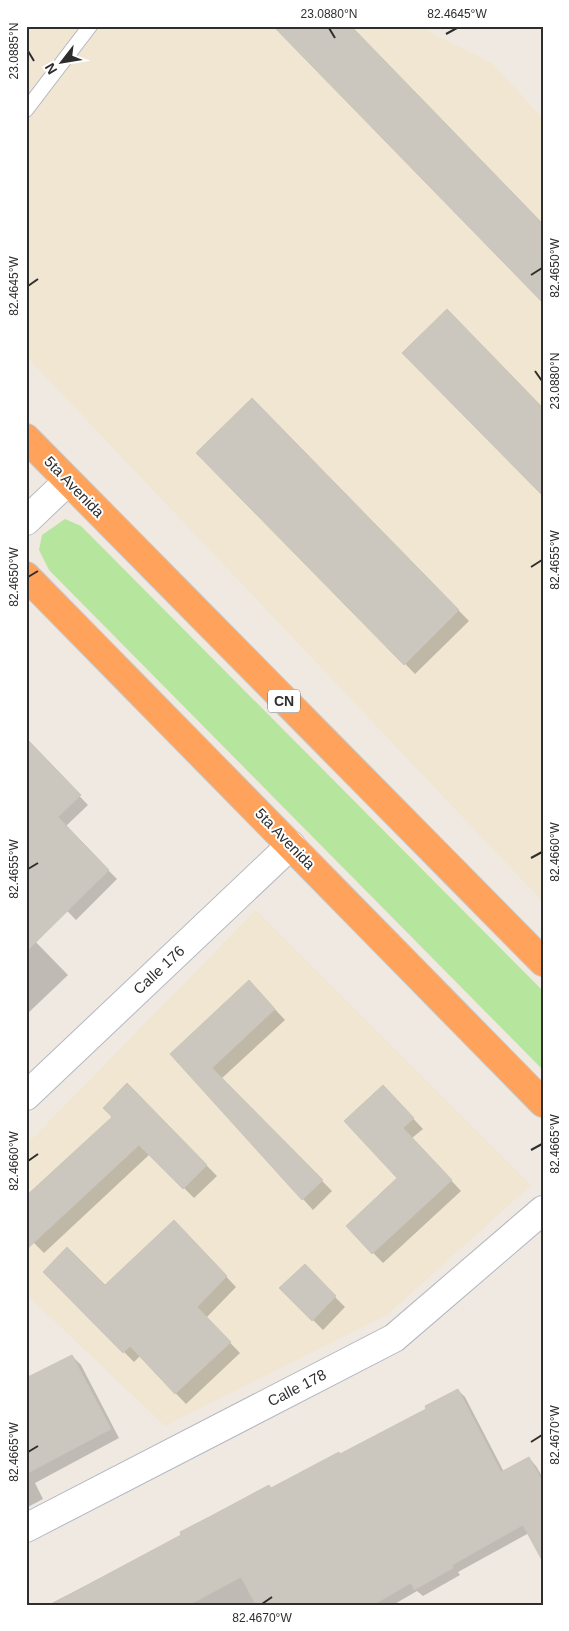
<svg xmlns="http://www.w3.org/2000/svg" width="569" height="1631" viewBox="0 0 569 1631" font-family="Helvetica,sans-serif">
  <rect width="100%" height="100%" fill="#efe9e1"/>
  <g fill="#f0e6d1">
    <polygon points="26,26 418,26 492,63 543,119 543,902 26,356"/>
    <polygon points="256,910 531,1185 387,1315 165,1426 26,1294 26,1145"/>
  </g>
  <polygon fill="#b6e59e" points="65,519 81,526 543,991 543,1070 49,570 39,550 42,535"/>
  <g fill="#0003">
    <polygon points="252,399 469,621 415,674 198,453"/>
    <polygon points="26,740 88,805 65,827 117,879 76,920 26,869"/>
    <polygon points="26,932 68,975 26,1015"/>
    <polygon points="259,992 285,1020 221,1079 332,1191 313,1210 171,1054"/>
    <polygon points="127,1085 217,1176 194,1198 150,1154 44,1253 26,1235 114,1117"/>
    <polygon points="393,1097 423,1129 412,1138 461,1191 383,1263 347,1226 399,1178"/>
    <polygon points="184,1232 236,1287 206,1318 240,1353 186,1404 140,1356 134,1362 45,1272 105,1287"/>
    <polygon points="304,1266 345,1307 323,1330 281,1288"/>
    <polygon points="72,1356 81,1365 119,1438 35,1483 43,1499 26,1508 26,1380"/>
    <polygon points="458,1390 465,1397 504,1472 529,1458 536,1466 543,1478 543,1538 529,1533 458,1572 460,1575 423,1596 417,1591 393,1605 48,1605 341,1455 428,1409"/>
  </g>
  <g fill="#cbc7bf" stroke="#cbc5ba">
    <polygon points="273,26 351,26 543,224 543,303"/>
    <polygon points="447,309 543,408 543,496 402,353"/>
    <polygon points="252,398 459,610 404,665 196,453"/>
    <polygon points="26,738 81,795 58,817 109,870 26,952"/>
    <polygon points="249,980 275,1009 212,1068 323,1180 302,1200 170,1054"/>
    <polygon points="127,1083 207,1165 183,1189 139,1145 26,1250 26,1196 112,1117 103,1108"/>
    <polygon points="383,1085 414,1118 403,1128 452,1180 372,1254 346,1226 397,1178 344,1121"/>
    <polygon points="174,1220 227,1276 197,1307 231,1342 175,1394 130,1346 123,1353 43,1272 67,1247 105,1285"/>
    <polygon points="305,1264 336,1296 312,1321 279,1288"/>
    <polygon points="72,1355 111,1429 26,1474 26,1378"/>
    <polygon points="458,1389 501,1472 529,1457 543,1482 543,1562 523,1525 452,1565 453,1568 414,1590 411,1583 373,1605 256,1605 241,1577 189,1605 50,1605 181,1535 180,1532 213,1515 269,1485 271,1488 339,1452 340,1454 426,1409 425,1406"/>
  </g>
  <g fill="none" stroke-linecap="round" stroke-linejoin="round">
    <defs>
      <polyline id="lane" points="26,110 90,26"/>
      <g id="street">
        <polyline points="26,521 68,481"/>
        <polyline points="26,1096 291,845"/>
        <polyline points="26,1528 394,1338 543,1210"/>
      </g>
      <g id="highway">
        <polyline points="26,438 543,962"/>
        <polyline points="26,576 543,1103"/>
      </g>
    </defs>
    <use href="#lane" stroke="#b4b7c1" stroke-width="16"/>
    <use href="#street" stroke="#b4b7c1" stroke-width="30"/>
    <use href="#highway" stroke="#c9c9c9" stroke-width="30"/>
    <use href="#lane" stroke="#fff" stroke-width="14"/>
    <use href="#street" stroke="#fff" stroke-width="28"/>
    <use href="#highway" stroke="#ffa35c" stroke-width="28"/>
  </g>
  <path fill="none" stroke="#2e2e2e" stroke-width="2" d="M329 28 335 38M446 34 457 28M28 51 34 61M531 275 542 268M28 286 38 279M535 371 542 381M531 567 542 560M28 577 38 571M531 858 542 852M28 869 38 863M531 1150 542 1144M28 1161 38 1154M531 1442 542 1435M28 1452 38 1446M262 1604 272 1597"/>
  <g text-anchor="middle" stroke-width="4" stroke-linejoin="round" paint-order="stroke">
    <rect fill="#fff" stroke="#6d6d6d" stroke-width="1" x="268" y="689.5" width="32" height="23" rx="4"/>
    <g font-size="14" font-weight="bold" fill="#2e2e2e">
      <text x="284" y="706">CN</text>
    </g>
    <g font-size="15" fill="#2e2e2e" stroke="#fff">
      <text transform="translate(74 487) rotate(46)" y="5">5ta Avenida</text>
      <text transform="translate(285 839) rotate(46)" y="5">5ta Avenida</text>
      <text transform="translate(159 970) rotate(-43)" y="5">Calle 176</text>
      <text transform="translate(297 1388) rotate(-27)" y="5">Calle 178</text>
    </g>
  </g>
  <rect width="569" height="1631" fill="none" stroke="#ffffff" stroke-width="55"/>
  <g transform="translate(62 62) rotate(239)" stroke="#ffffff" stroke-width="4" paint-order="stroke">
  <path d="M0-4L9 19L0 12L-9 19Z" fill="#2e2e2e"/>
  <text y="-8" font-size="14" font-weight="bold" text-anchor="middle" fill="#2e2e2e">N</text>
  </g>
  <rect x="28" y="28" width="514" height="1576" fill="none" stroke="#2e2e2e" stroke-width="2"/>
  <g font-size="12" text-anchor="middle" fill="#2e2e2e">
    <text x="329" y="18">23.0880°N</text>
    <text x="457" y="18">82.4645°W</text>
    <text transform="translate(14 51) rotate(-90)" y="4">23.0885°N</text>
    <text transform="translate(555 268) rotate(-90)" y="4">82.4650°W</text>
    <text transform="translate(14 286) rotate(-90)" y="4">82.4645°W</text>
    <text transform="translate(555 381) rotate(-90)" y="4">23.0880°N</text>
    <text transform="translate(555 560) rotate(-90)" y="4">82.4655°W</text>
    <text transform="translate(14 577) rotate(-90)" y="4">82.4650°W</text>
    <text transform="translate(555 852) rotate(-90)" y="4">82.4660°W</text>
    <text transform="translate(14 869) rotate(-90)" y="4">82.4655°W</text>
    <text transform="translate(555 1144) rotate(-90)" y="4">82.4665°W</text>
    <text transform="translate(14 1161) rotate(-90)" y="4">82.4660°W</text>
    <text transform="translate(555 1435) rotate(-90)" y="4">82.4670°W</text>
    <text transform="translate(14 1452) rotate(-90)" y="4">82.4665°W</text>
    <text x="262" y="1622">82.4670°W</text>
  </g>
</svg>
